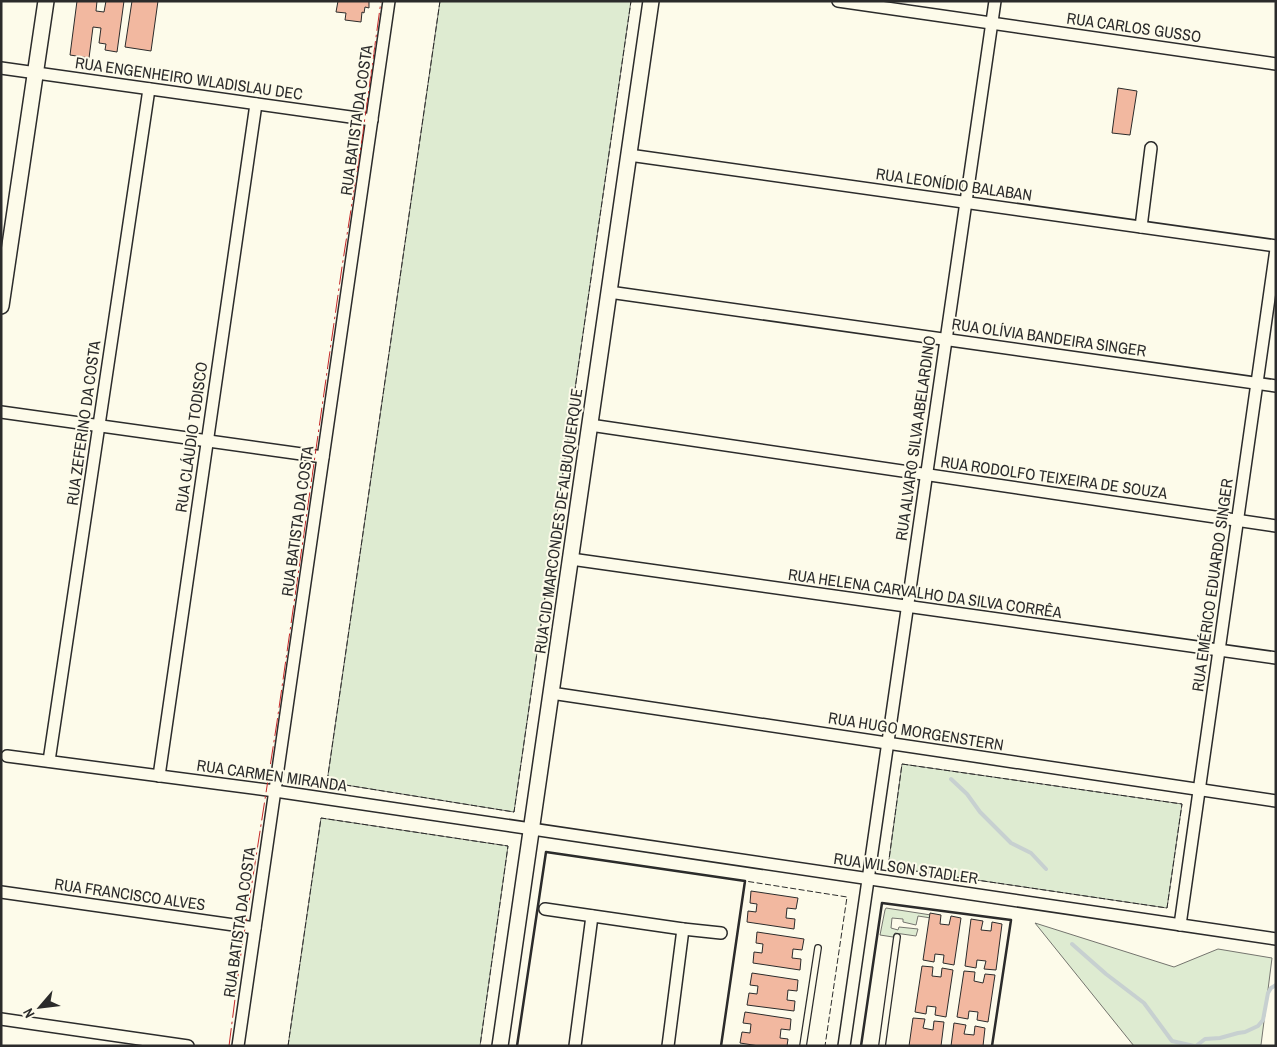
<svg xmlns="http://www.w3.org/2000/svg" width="1277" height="1047" viewBox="0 0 1277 1047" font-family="'Archivo Narrow',sans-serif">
  <rect width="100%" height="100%" fill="#fdfbea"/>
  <g fill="#deebd1" stroke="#74746e">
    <polygon points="440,1 631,1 514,812 327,782"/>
    <polygon points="902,764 1182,804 1167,908 888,867"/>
    <polygon points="321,818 508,846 480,1046 288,1046"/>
    <polygon points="886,908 931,915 931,918 918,916 916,925 903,922 903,919 892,918 891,928 898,930 899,927 918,929 916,936 895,933 893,937 880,935 885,910"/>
    <polygon points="1035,923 1174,967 1218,949 1272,958 1261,1045 1134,1046"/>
  </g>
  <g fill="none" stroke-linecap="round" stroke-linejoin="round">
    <g stroke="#c7d0d0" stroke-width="4">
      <polyline points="951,779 967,794 980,812 1011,843 1031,853 1046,869"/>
      <polyline points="1072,944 1106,974 1144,1003 1172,1041 1194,1046"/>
      <polyline points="1196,1046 1205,1039 1220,1038 1238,1033 1245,1032 1258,1026 1263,1020 1268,993 1271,988 1276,985"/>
    </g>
  </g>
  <g fill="#f2b8a0" stroke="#2b2b2b">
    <polygon points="77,1 97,1 96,11 104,12 106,1 124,1 117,52 105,50 106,44 99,43 101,28 93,27 89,58 70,55"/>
    <polygon points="132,1 158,1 151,51 125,47"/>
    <polygon points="338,1 369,1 369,8 365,7 364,13 362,12 361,22 345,20 346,13 336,12"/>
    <polygon points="1118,88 1137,91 1130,135 1112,133"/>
    <polygon points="751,891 798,898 796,909 787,908 786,918 795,919 794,929 747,922 748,911 756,912 757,904 750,903"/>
    <polygon points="930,913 941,915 940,924 949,925 951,916 961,918 954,965 943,963 944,955 935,954 934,962 923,960"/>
    <polygon points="971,919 983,921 981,930 991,931 992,922 1002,924 996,970 984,969 986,961 977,960 976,968 965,966"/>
    <polygon points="757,932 804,939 802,950 793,949 792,958 801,959 800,970 753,963 754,952 762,953 763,944 756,943"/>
    <polygon points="922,966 933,967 932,976 941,977 942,968 953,970 946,1017 935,1015 936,1007 927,1006 926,1014 915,1012"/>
    <polygon points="964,971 975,972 974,981 983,983 985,974 995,975 988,1022 977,1020 978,1012 969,1011 968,1019 957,1017"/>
    <polygon points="752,973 798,980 797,991 788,990 787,1000 795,1001 794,1011 747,1005 749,993 757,994 758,986 750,985"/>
    <polygon points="745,1012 791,1019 790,1030 781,1029 780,1038 788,1039 787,1046 759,1046 740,1043 742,1032 750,1033 751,1024 743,1023"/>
    <polygon points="913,1018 925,1019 923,1028 933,1030 934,1021 944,1022 941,1046 909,1046"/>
    <polygon points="954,1023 966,1025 964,1034 974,1035 975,1026 985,1028 983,1046 951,1046"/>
  </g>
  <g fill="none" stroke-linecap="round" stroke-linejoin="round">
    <defs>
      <g id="lane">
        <polyline points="803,1046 818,948"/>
        <polyline points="882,1046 897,937"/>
      </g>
      <g id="street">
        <polyline points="838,1 1276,64"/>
        <polyline points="1,68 372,120"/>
        <polyline points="629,155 1276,246"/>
        <polyline points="1141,227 1151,148"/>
        <polyline points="609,292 1276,386"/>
        <polyline points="1,412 323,457"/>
        <polyline points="590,425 1276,526"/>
        <polyline points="571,559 1276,658"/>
        <polyline points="551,693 1276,801"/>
        <polyline points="7,756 275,791 1276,939"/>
        <polyline points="49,761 149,89"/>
        <polyline points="159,776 256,104"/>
        <polyline points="1,892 255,928"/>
        <polyline points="545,909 683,929 721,933"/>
        <polyline points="1180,925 1276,249"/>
        <polyline points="1,1019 188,1046"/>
        <polyline points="238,1046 389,1"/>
        <polyline points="575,1046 592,916"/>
        <polyline points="668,1046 683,929"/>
        <polyline points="844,1046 995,1"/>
      </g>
      <g id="secondary">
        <polyline points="1,306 46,1"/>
        <polyline points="500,1046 651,1"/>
      </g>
    </defs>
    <use href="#lane" stroke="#2b2b2b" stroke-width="8"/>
    <use href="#street" stroke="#2b2b2b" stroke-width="14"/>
    <use href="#secondary" stroke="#2b2b2b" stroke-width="18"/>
    <use href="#lane" stroke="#fdfbea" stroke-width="5.5"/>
    <use href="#street" stroke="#fdfbea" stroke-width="11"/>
    <use href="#secondary" stroke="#fdfbea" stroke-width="15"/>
    <g stroke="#2b2b2b" stroke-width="1" stroke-dasharray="6 2.5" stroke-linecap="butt">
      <polyline points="440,1 327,782 514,812 631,1"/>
      <polygon points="902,764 1182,804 1167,908 888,867"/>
      <polyline points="288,1046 321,818 508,846 480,1046"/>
      <polyline points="721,1046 745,881 847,897 825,1046"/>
    </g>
    <g stroke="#2b2b2b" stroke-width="2.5">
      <polyline points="517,1046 546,852 745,881 721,1046"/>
      <polyline points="861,1046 882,903 1011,920 992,1046"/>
    </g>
    <polyline stroke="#c62828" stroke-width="1" stroke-dasharray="18 4 2.5 4" stroke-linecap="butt" points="229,1046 240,960 277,722 342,267 362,139 381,1"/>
  </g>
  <g text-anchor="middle" stroke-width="4" stroke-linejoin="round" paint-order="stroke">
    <g font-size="16" fill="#2b2b2b" stroke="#fdfbea">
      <text transform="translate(1134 27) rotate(8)" y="6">RUA CARLOS GUSSO</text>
      <text transform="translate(189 78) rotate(8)" y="6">RUA ENGENHEIRO WLADISLAU DEC</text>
      <text transform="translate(356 120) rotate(-82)" y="6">RUA BATISTA DA COSTA</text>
      <text transform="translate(954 184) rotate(8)" y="6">RUA LEONÍDIO BALABAN</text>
      <text transform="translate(1049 337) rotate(8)" y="6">RUA OLÍVIA BANDEIRA SINGER</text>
      <text transform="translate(83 423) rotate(-82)" y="6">RUA ZEFERINO DA COSTA</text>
      <text transform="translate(191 437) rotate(-82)" y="6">RUA CLÁUDIO TODISCO</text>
      <text transform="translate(915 438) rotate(-82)" y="6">RUA ALVARO SILVA ABELARDINO</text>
      <text transform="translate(1054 477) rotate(8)" y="6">RUA RODOLFO TEIXEIRA DE SOUZA</text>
      <text transform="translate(297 521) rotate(-82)" y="6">RUA BATISTA DA COSTA</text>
      <text transform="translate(558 521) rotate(-82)" y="6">RUA CID MARCONDES DE ALBUQUERQUE</text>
      <text transform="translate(1212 585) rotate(-82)" y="6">RUA EMÉRICO EDUARDO SINGER</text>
      <text transform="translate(925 593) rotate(8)" y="6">RUA HELENA CARVALHO DA SILVA CORRÊA</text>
      <text transform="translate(916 731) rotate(9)" y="6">RUA HUGO MORGENSTERN</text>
      <text transform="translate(272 775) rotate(8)" y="6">RUA CARMEN MIRANDA</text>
      <text transform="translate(906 868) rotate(8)" y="6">RUA WILSON STADLER</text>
      <text transform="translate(130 894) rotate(8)" y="6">RUA FRANCISCO ALVES</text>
      <text transform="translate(239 922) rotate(-82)" y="6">RUA BATISTA DA COSTA</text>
    </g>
  </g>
  <rect width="1277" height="1047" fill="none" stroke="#2b2b2b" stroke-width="5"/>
  <g transform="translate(40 1007) rotate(242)" stroke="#fdfbea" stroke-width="4" paint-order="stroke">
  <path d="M0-4L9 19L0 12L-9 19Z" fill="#2b2b2b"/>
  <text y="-8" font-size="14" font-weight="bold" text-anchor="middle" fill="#2b2b2b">N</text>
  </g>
</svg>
